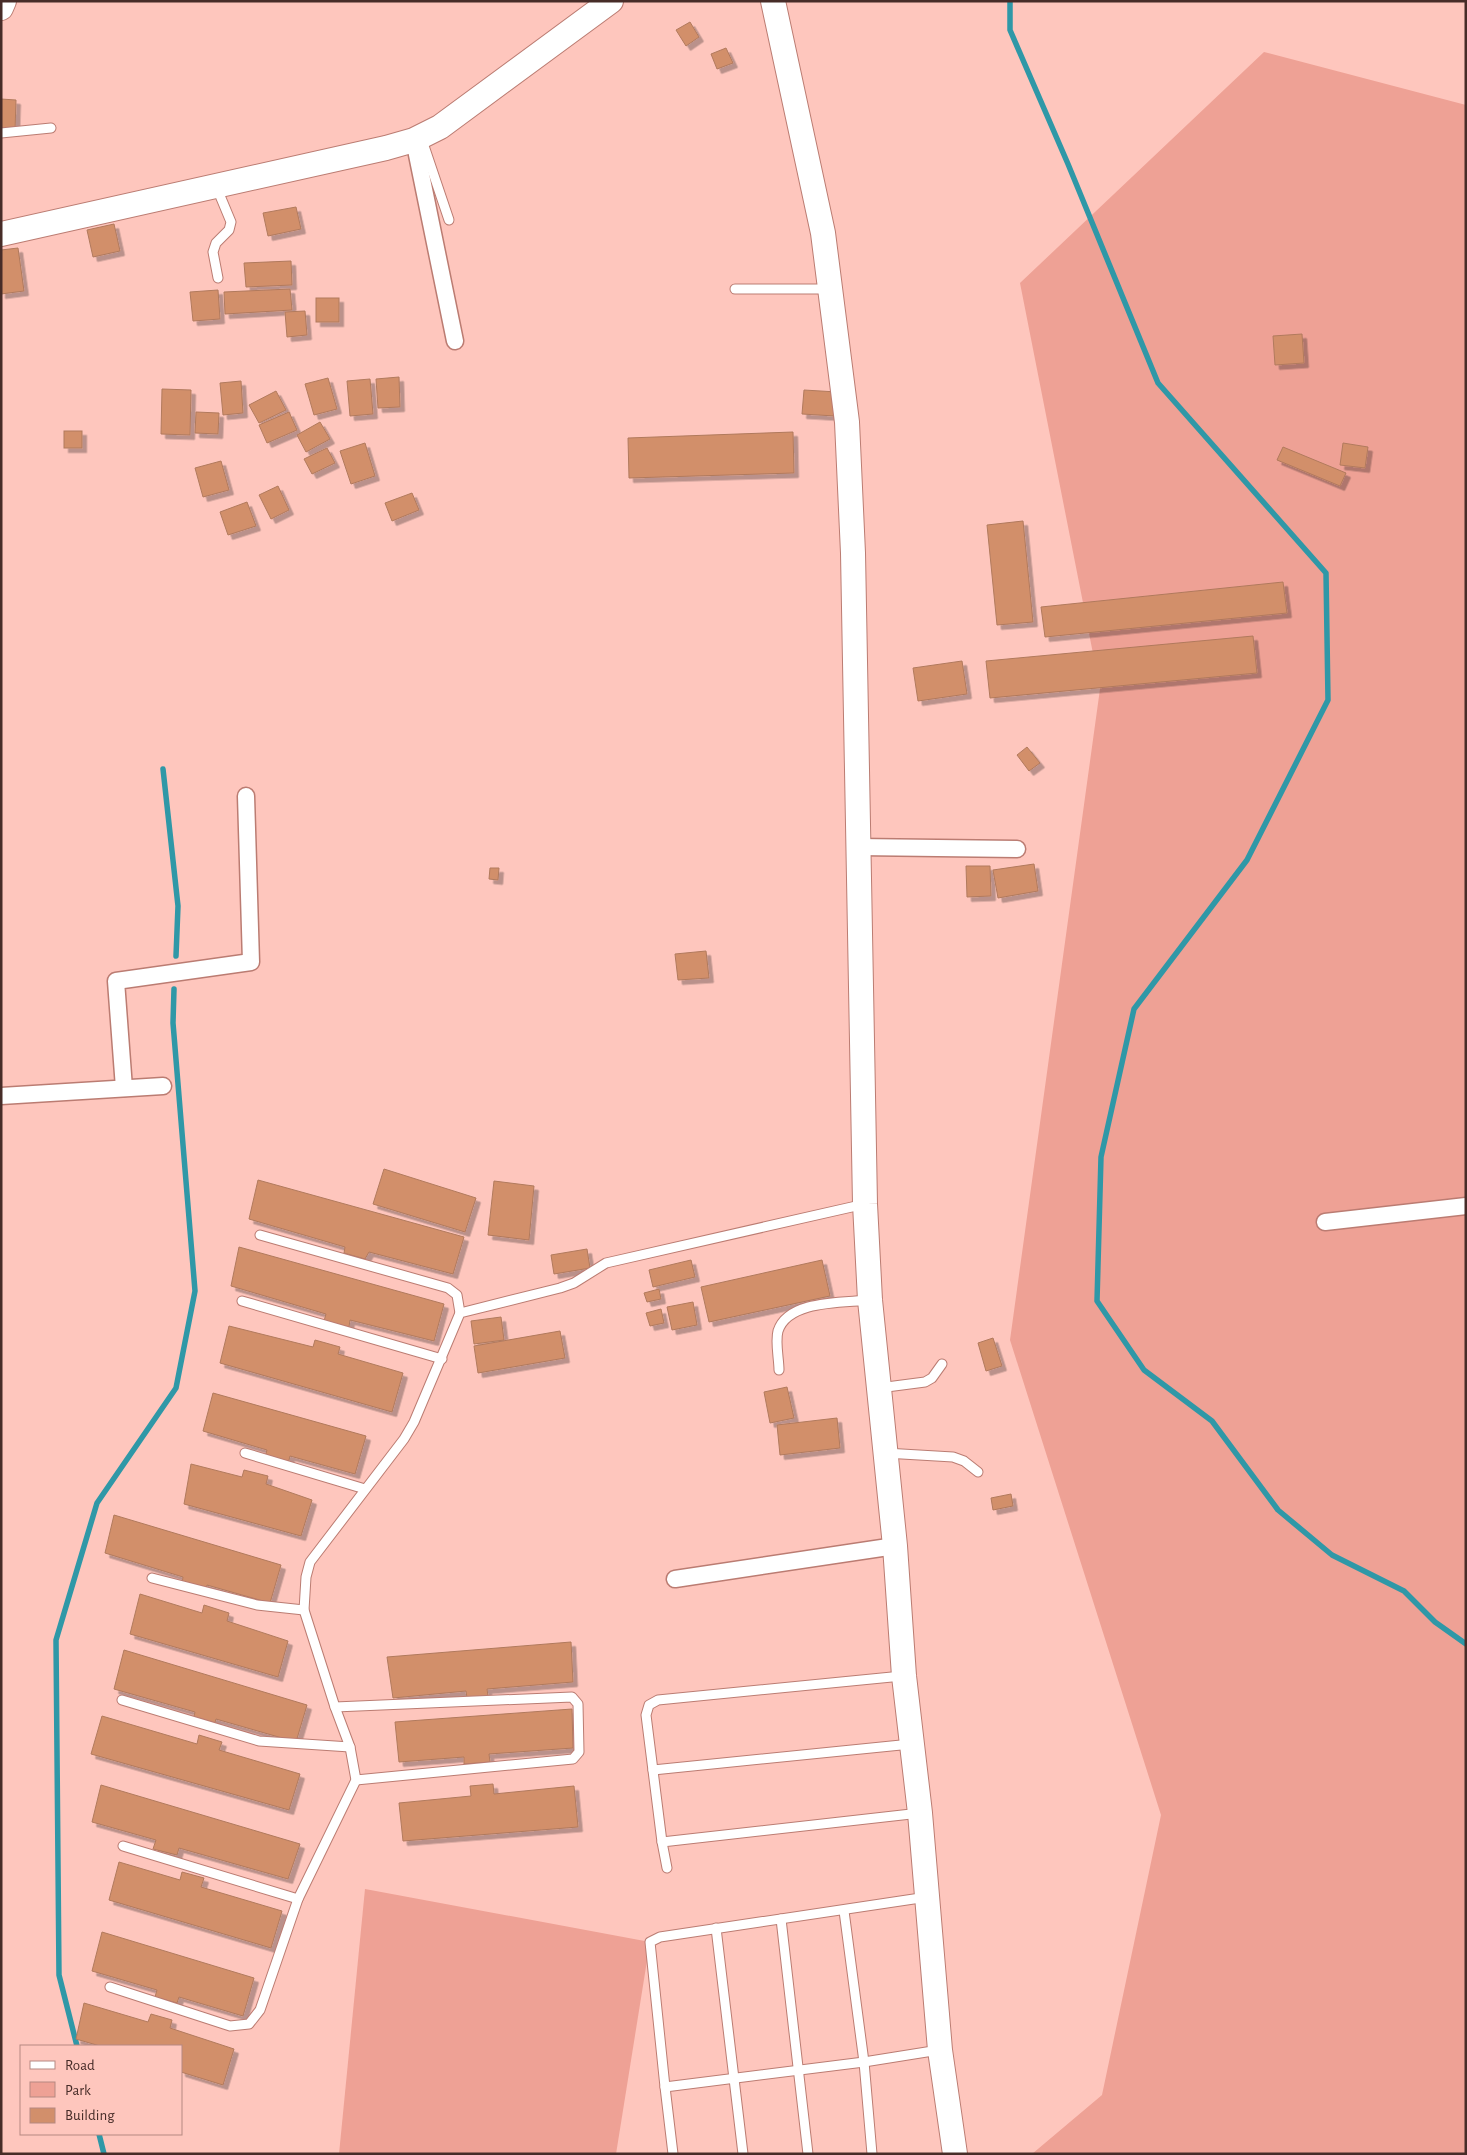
<svg xmlns="http://www.w3.org/2000/svg" width="1467" height="2155" viewBox="0 0 1467 2155" font-family="'Alegreya Sans',sans-serif">
  <defs>
    <filter id="shadow"><feDropShadow dx="4.5" dy="4.5" stdDeviation="0" flood-color="#0004"/></filter>
  </defs>
  <rect width="100%" height="100%" fill="#fec6bd"/>
  <g fill="#eea195">
    <polygon points="1264,52 1466,105 1466,2154 1032,2154 1102,2095 1161,1815 1010,1340 1100,689 1020,283"/>
    <polygon points="365,1889 650,1942 616,2154 339,2154"/>
  </g>
  <g fill="none" stroke-linecap="round" stroke-linejoin="round">
    <g stroke="#2f98a7" stroke-width="5.5">
      <polyline points="1010,1 1010,30 1068,164 1158,383 1326,573 1328,700 1247,860 1134,1009 1101,1157 1097,1301 1144,1370 1212,1421 1278,1510 1332,1555 1404,1591 1435,1622 1466,1644"/>
      <polyline points="163,769 178,906 176,956"/>
      <polyline points="77,2046 59,1975 56,1640 97,1503 176,1388 195,1291 173,1023 174,989"/>
      <polyline points="99,2134 104,2154"/>
    </g>
  </g>
  <g fill="#d28f6b" stroke="#b17a5d" filter="url(#shadow)">
    <polygon points="690,22 699,37 686,46 676,30"/>
    <polygon points="726,48 733,63 717,69 711,54"/>
    <polygon points="1,99 16,100 15,131 1,130"/>
    <polygon points="296,207 301,229 268,236 263,213"/>
    <polygon points="114,224 120,251 93,257 87,230"/>
    <polygon points="18,248 24,291 1,294 1,250"/>
    <polygon points="291,261 292,285 246,287 244,263"/>
    <polygon points="290,289 292,310 225,314 224,292"/>
    <polygon points="218,290 220,319 193,321 190,292"/>
    <rect x="316" y="298" width="23" height="24"/>
    <polygon points="305,311 307,335 287,337 285,312"/>
    <polygon points="1302,334 1304,363 1275,365 1273,336"/>
    <polygon points="399,377 400,407 378,408 376,379"/>
    <polygon points="328,378 337,409 314,415 305,384"/>
    <polygon points="370,379 373,414 350,416 347,381"/>
    <polygon points="241,381 243,413 223,415 220,383"/>
    <polygon points="162,389 191,390 190,435 161,434"/>
    <polygon points="804,390 837,392 835,416 802,414"/>
    <polygon points="276,391 286,410 259,423 249,405"/>
    <polygon points="196,412 219,413 218,434 195,433"/>
    <polygon points="289,412 297,430 267,443 259,425"/>
    <polygon points="320,422 330,439 306,452 297,435"/>
    <rect x="64" y="431" width="18" height="17"/>
    <polygon points="793,432 794,473 629,478 628,438"/>
    <polygon points="365,443 375,476 351,484 340,451"/>
    <polygon points="1343,443 1368,447 1365,468 1340,465"/>
    <polygon points="1283,447 1346,473 1340,486 1277,460"/>
    <polygon points="327,448 335,463 312,474 304,459"/>
    <polygon points="221,461 229,490 203,497 195,468"/>
    <polygon points="278,486 289,510 271,519 259,495"/>
    <polygon points="412,493 419,510 392,521 385,503"/>
    <polygon points="247,502 256,526 228,535 220,512"/>
    <polygon points="1023,521 1033,622 997,625 987,525"/>
    <polygon points="1283,582 1287,613 1045,637 1041,607"/>
    <polygon points="1253,636 1257,673 990,698 986,661"/>
    <polygon points="962,661 967,694 918,701 913,668"/>
    <polygon points="1027,747 1040,763 1029,771 1017,755"/>
    <polygon points="1034,864 1038,891 998,898 993,870"/>
    <polygon points="966,866 990,866 991,896 967,897"/>
    <polygon points="490,868 499,868 498,880 489,879"/>
    <polygon points="706,951 709,978 678,980 675,954"/>
    <polygon points="384,1169 476,1198 465,1232 373,1204"/>
    <polygon points="258,1180 464,1237 453,1274 369,1252 365,1259 344,1253 345,1247 249,1219"/>
    <polygon points="494,1181 534,1186 529,1240 488,1235"/>
    <polygon points="239,1247 444,1304 434,1341 350,1320 349,1327 324,1321 326,1314 231,1286"/>
    <polygon points="587,1249 590,1268 554,1274 551,1255"/>
    <polygon points="691,1260 695,1277 653,1287 649,1270"/>
    <polygon points="822,1260 830,1296 709,1322 701,1287"/>
    <polygon points="659,1289 661,1299 647,1302 644,1293"/>
    <polygon points="693,1302 697,1325 672,1330 667,1307"/>
    <polygon points="661,1309 664,1323 650,1326 646,1313"/>
    <polygon points="501,1317 504,1340 474,1344 471,1321"/>
    <polygon points="229,1326 313,1347 315,1340 340,1347 338,1354 403,1373 392,1412 220,1363"/>
    <polygon points="560,1331 565,1358 478,1373 474,1346"/>
    <polygon points="993,1338 1002,1366 986,1371 978,1343"/>
    <polygon points="787,1387 794,1418 770,1423 764,1392"/>
    <polygon points="213,1393 366,1436 355,1474 290,1456 288,1464 265,1457 267,1450 203,1431"/>
    <polygon points="837,1418 840,1448 780,1455 777,1425"/>
    <polygon points="191,1464 242,1477 244,1470 268,1476 266,1484 312,1500 301,1536 184,1504"/>
    <polygon points="1011,1494 1013,1506 993,1510 991,1498"/>
    <polygon points="114,1515 281,1565 270,1603 207,1585 206,1592 182,1584 183,1577 105,1553"/>
    <polygon points="140,1594 202,1613 204,1605 229,1613 227,1621 288,1641 278,1677 130,1634"/>
    <polygon points="571,1642 573,1682 487,1689 488,1696 467,1698 466,1691 393,1698 387,1657"/>
    <polygon points="124,1650 307,1705 296,1742 216,1719 214,1726 193,1720 195,1712 114,1689"/>
    <polygon points="572,1709 573,1748 489,1754 490,1762 464,1764 464,1757 399,1762 395,1722"/>
    <polygon points="102,1716 197,1744 199,1735 222,1742 219,1750 300,1774 289,1810 91,1754"/>
    <polygon points="493,1784 494,1794 574,1786 578,1827 403,1841 399,1803 471,1796 470,1786"/>
    <polygon points="101,1785 300,1844 288,1879 179,1848 177,1855 153,1849 156,1840 92,1822"/>
    <polygon points="119,1862 180,1880 182,1872 204,1878 201,1887 282,1911 271,1948 109,1900"/>
    <polygon points="102,1932 254,1978 243,2016 179,1997 177,2003 155,1997 157,1990 92,1971"/>
    <polygon points="84,2003 148,2022 151,2014 172,2020 170,2028 234,2049 223,2085 181,2072 181,2046 100,2046 76,2039"/>
  </g>
  <g fill="none" stroke-linecap="round" stroke-linejoin="round">
    <defs>
      <g id="lane">
        <polyline points="1,133 51,128"/>
        <polyline points="421,137 449,220"/>
        <polyline points="216,186 231,222 229,230 216,243 213,252 218,278"/>
        <polyline points="735,289 829,289"/>
        <polyline points="260,1235 448,1288 457,1295 460,1313"/>
        <polyline points="242,1301 442,1359"/>
        <path d="M779 1370C779 1359 775 1342 778 1331 788 1300 842 1303 869 1300"/>
        <polyline points="879,1388 925,1382 932,1378 942,1364"/>
        <polyline points="245,1453 365,1489"/>
        <polyline points="885,1453 953,1457 964,1461 978,1472"/>
        <polyline points="152,1578 257,1605 304,1610"/>
        <polyline points="122,1700 259,1741 350,1747"/>
        <polyline points="335,1707 572,1697 578,1704 579,1752 573,1759 356,1780"/>
        <polyline points="653,1770 911,1744"/>
        <polyline points="662,1842 646,1715 649,1705 658,1700 902,1676"/>
        <polyline points="123,1846 298,1899"/>
        <polyline points="667,1868 662,1842 920,1813"/>
        <polyline points="844,1911 864,2062 872,2154"/>
        <polyline points="781,1919 808,2154"/>
        <polyline points="716,1928 743,2154"/>
        <polyline points="110,1987 230,2026 249,2024 260,2010 298,1899 356,1780 350,1747 335,1707 304,1610 306,1577 310,1562 404,1439 414,1422 460,1313 560,1288 574,1283 606,1263 865,1204"/>
        <polyline points="665,2087 650,1942 660,1937 927,1897"/>
        <polyline points="673,2154 665,2087 864,2062 939,2050"/>
      </g>
      <g id="street">
        <polyline points="414,140 455,341"/>
        <polyline points="858,847 1017,849"/>
        <polyline points="124,1088 116,981 251,962 246,796"/>
        <polyline points="1,1096 163,1086"/>
        <polyline points="1325,1222 1466,1206"/>
        <polyline points="675,1579 895,1546"/>
      </g>
      <g id="secondary">
        <polyline points="773,1 823,233 847,422 853,553 865,1204 870,1300 895,1546 904,1676 920,1813 940,2050 955,2154"/>
        <polyline points="1,8 4,1"/>
        <polyline points="1,234 386,148 414,140 440,127 611,1"/>
      </g>
    </defs>
    <use href="#lane" stroke="#bb7c72" stroke-width="11"/>
    <use href="#street" stroke="#bb7c72" stroke-width="19"/>
    <use href="#secondary" stroke="#bb7c72" stroke-width="26"/>
    <use href="#lane" stroke="#fff" stroke-width="9"/>
    <use href="#street" stroke="#fff" stroke-width="16"/>
    <use href="#secondary" stroke="#fff" stroke-width="24"/>
  </g>
  <rect width="1467" height="2155" fill="none" stroke="#472c28" stroke-width="5"/>
  <rect x="20" y="2045" width="162" height="90" fill="#fec6bd" stroke="#b58881"/>
  <rect x="30" y="2061" width="25" height="8" fill="#ffffff" stroke="#b58881"/>
  <text x="65" y="2070" font-size="15" fill="#472c28">Road</text>
  <rect x="30" y="2082" width="25" height="15" fill="#eea195" stroke="#b58881"/>
  <text x="65" y="2095" font-size="15" fill="#472c28">Park</text>
  <rect x="30" y="2108" width="25" height="15" fill="#d28f6b" stroke="#b58881"/>
  <text x="65" y="2120" font-size="15" fill="#472c28">Building</text>
</svg>
